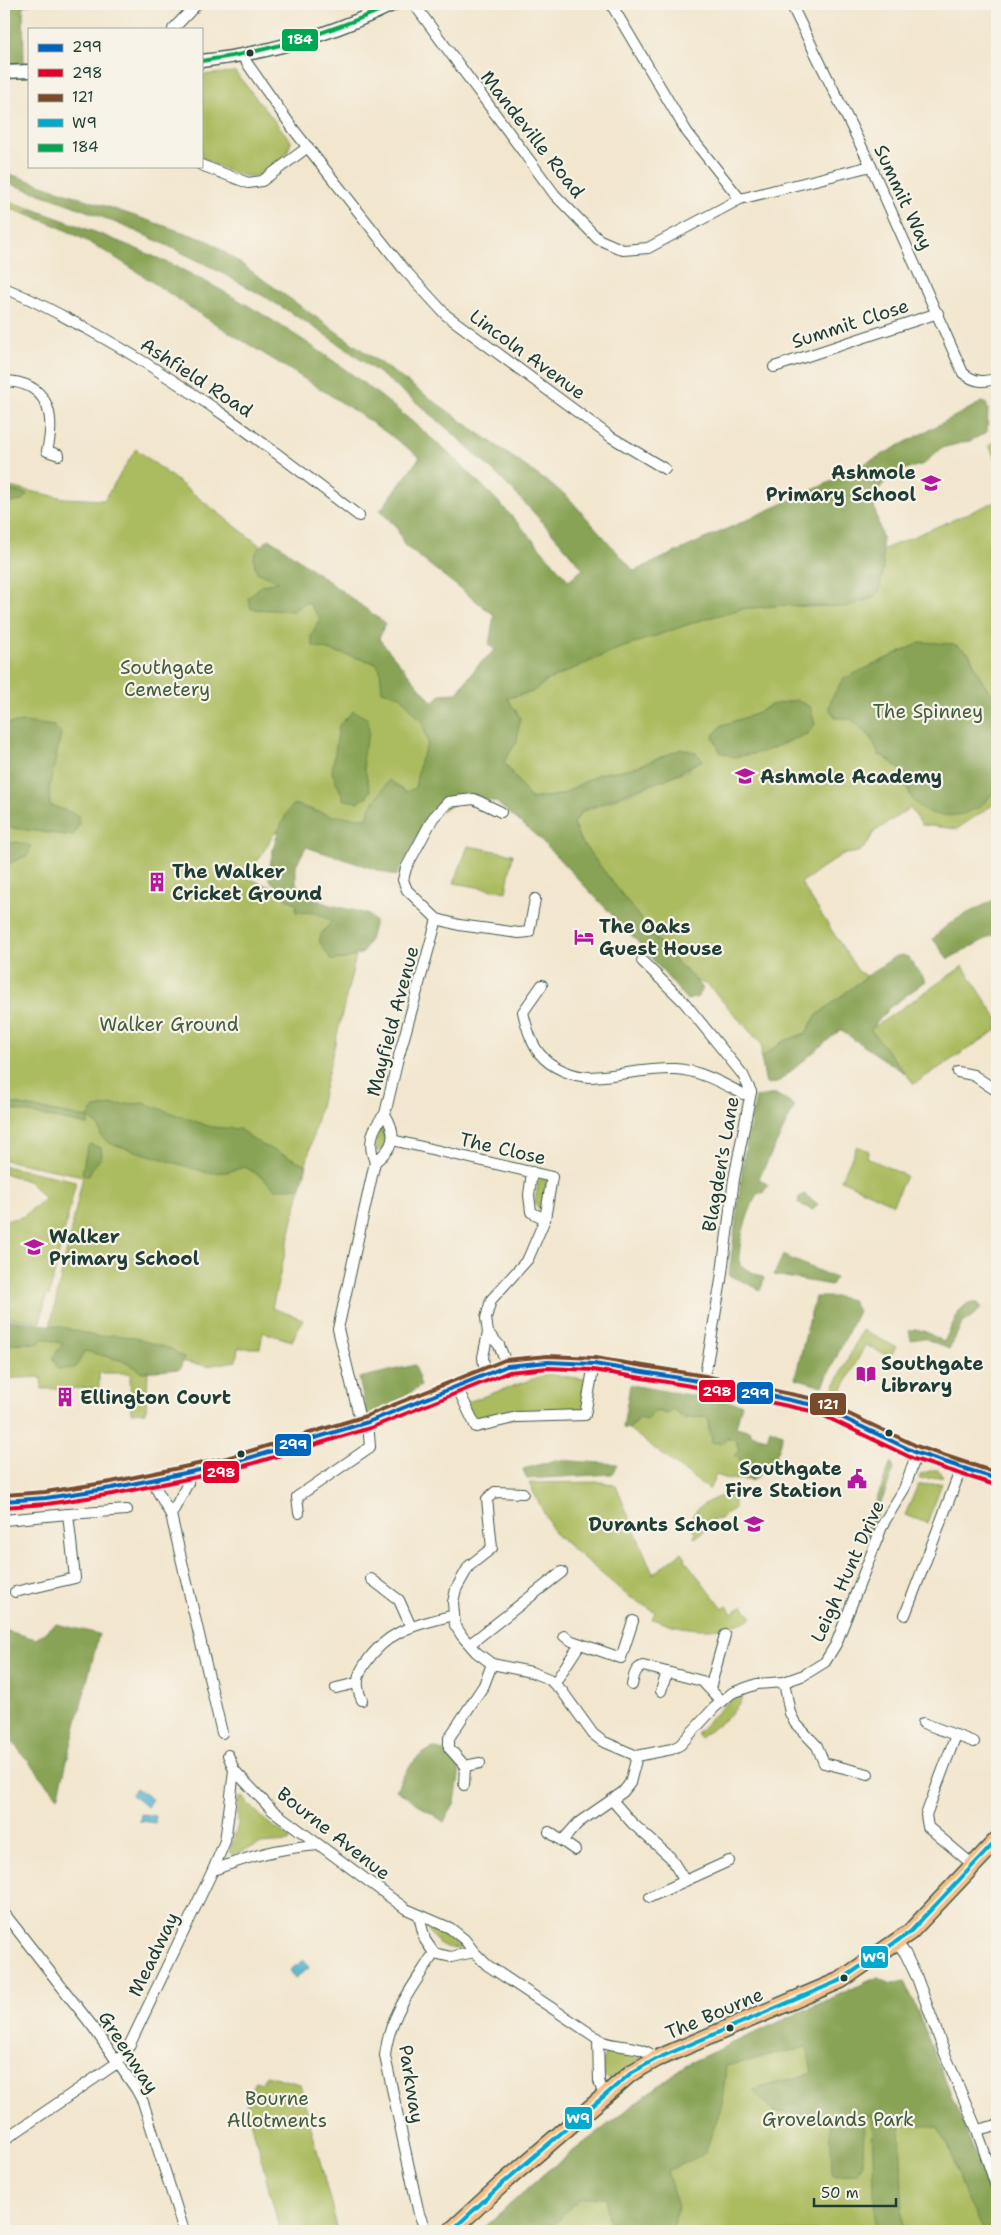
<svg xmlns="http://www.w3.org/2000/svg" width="1001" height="2235" viewBox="0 0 1001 2235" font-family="'Shantell Sans',sans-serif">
  <rect width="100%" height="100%" fill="#f7f3e8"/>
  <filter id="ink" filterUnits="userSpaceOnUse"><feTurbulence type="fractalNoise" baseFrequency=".02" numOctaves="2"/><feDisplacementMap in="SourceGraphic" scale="10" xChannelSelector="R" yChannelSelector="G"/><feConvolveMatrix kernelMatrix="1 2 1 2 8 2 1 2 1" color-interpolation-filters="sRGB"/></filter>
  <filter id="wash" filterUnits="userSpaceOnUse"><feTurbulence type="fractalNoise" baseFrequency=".0096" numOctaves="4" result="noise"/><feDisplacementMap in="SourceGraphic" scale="20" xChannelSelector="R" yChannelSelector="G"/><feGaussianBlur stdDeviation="1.12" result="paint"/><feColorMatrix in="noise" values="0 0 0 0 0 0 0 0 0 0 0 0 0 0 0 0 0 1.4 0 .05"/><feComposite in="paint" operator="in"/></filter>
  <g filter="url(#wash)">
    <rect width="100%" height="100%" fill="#f2e6ce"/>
    <g fill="#abbb5e" stroke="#657c49">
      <path d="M235 72 291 141C288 160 266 179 245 176 233 175 213 163 201 158V75Z"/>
      <polygon points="4,200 33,209 25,214 4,207"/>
      <polygon points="997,441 997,464 989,445"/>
      <polygon points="136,449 289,568 459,738 364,865 276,831 247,878 364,922 272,1308 303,1319 292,1341 263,1332 260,1348 238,1348 236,1361 208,1366 151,1356 50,1327 83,1176 4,1160 4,486 64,498 104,500"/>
      <polygon points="997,501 997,699 983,683 969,653 902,651 844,679 851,719 871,737 879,755 885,757 907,775 986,802 997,782 997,802 957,829 922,825 910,808 874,832 866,846 858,852 841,855 801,883 858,971 867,976 816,1016 806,1033 782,1042 761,1058 762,1045 708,985 697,981 667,953 580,840 573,823 582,812 690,769 682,749 633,768 598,774 561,795 531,799 503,762 517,741 507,698 532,692 546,681 618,648 701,620 741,609 783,605 813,607 879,591 883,570 882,550"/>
      <polygon points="468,846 513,854 506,892 454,883"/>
      <polygon points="963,966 997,1018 997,1030 914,1084 870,1030"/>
      <path d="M384 1121C391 1132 390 1145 378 1152L376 1150V1139Z"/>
      <polygon points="857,1146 869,1151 866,1157 906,1176 893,1204 841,1180"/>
      <polygon points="727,1163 722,1193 718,1190 723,1164"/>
      <polygon points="4,1166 76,1181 49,1296 47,1294 40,1322 4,1317 4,1221 22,1217 45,1199 30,1182 4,1173"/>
      <polygon points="540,1179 547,1180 542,1208 538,1208 535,1202 538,1181"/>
      <polygon points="862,1330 896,1347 890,1357 865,1345 842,1391 834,1387"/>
      <polygon points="43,1337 127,1362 142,1371 148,1370 146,1412 131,1413 130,1373 99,1373 99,1388 42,1389 41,1377 4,1379 4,1347 15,1343 39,1343"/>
      <polygon points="547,1374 592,1380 585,1415 517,1417 476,1427 465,1403"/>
      <path d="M674 1409 682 1418 708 1417 709 1434 736 1440 739 1450 749 1466 742 1472 750 1480 728 1479 716 1475 709 1490 629 1429C642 1413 654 1411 674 1409Z"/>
      <polygon points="933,1470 938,1470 943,1477 919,1479 921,1474"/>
      <path d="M604 1482 616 1486 653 1574 682 1552 686 1558 685 1560 723 1609 727 1606 732 1613 743 1605 752 1618C720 1634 686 1631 652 1619L655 1612 628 1596 554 1533 529 1483Z"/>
      <polygon points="942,1483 927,1523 905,1515 918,1485"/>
      <path d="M738 1490 739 1495 734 1500V1508L720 1519 712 1520 711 1526 695 1538 693 1536 696 1533 690 1526C690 1503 721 1497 738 1490Z"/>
      <path d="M736 1696 742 1698C738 1712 712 1729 700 1738L698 1736V1732L725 1704Z"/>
      <polygon points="242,1797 267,1822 290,1838 289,1842 260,1844 232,1855 229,1852 238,1825 238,1800"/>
      <path d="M429 1924 447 1933 463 1946 462 1949C444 1949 433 1943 427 1926Z"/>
      <polygon points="878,1977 891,1984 905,1981 979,2164 997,2215 997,2231 481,2231 546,2172 687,2064"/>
      <path d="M615 2048 640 2054V2058L612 2079H607C600 2073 602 2058 607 2051Z"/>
      <polygon points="266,2075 300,2084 338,2231 280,2231 246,2101 255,2081 262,2083"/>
    </g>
    <g fill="#88a355" stroke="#547044">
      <polygon points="4,4 31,4 23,6 24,64 4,65"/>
      <path d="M4 172 209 241 567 496 634 571 828 483 982 402 986 403 988 409 987 432 970 441 941 448 924 464 899 471 888 478 872 498 882 537 883 570 879 591 873 598 845 607 783 605 741 609 701 620 618 649 546 681 532 692 507 698 520 717 517 741 504 762 531 799 561 795 599 774 633 768 682 749 695 752 703 760 664 780 636 789 582 811 573 823 580 840 667 953 703 988 698 997 687 1000 636 940 539 838 496 802 472 796 429 816 396 876 306 847 296 865V883L302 893 327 904 368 914 375 921 371 937 363 953 346 959 331 960 319 941 321 934 332 921 316 913 296 912V903L287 899 269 879C270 855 278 821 294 804L332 816 367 818 370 808 389 780 406 792 415 788 420 761 428 743 423 724 401 696 382 691 380 669 376 663 313 646 311 636 320 618 307 602 293 611 251 609 248 598 262 585 279 582 257 572C250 554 256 551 269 539L278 544 385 623 379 639 433 703 441 694 457 693 478 665 495 650 489 645 494 615 404 545 397 528 380 511 420 457C351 405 276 362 203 316 146 279 91 235 25 214L33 209C85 228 137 247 187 272 293 326 395 400 480 483 511 514 540 548 569 581L583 569C430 383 233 254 4 182Z"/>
      <polygon points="4,489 27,494 22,501 8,503 4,506"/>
      <path d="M922 642 954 644 969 653 983 683 997 700V713L994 716 997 720C997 735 1000 769 997 782 986 827 903 829 907 775L885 757 879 755 871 737 851 719 836 718 829 708 832 697 843 679Z"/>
      <polygon points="796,700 810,707 815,724 807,734 763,752 734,757 720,752 713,736 722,725 753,715 771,705"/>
      <polygon points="353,711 368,719 369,734 363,753 364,766 370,790 367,797 358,802 344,800 332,772 339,725"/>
      <polygon points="24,722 54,726 61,734 49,789 50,805 78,815 79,824 73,836 5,827 4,825 4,724"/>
      <polygon points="17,842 31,846 28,855 4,866 4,844"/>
      <path d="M997 898V933L948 959 933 939C950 918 975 911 997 898Z"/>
      <polygon points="902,955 908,957 926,981 889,1008 871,1030 906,1074 840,1030 777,1083 766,1084 761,1058 782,1042 806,1033 816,1016 867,976 894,957"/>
      <path d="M776 1094 795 1106 759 1178 768 1185 763 1193H757C747 1217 737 1240 740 1266L764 1278 761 1290 729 1275 744 1156 756 1097Z"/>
      <polygon points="4,1102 87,1118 95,1108 112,1105 144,1103 211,1127 239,1129 262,1145 307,1165 301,1187 275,1189 262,1177 245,1167 226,1172 208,1173 109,1143 101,1136 99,1126 88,1118 88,1125 4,1108"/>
      <polygon points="90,1144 101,1148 102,1156 92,1169 89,1176 82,1173 87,1148"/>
      <polygon points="804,1194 818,1204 813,1210 798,1203 799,1197"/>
      <polygon points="783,1255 835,1278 831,1285 774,1275"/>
      <polygon points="815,1297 838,1297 852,1300 858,1311 823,1386 795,1378"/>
      <path d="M968 1303H978L982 1308 962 1324 949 1349 924 1338 911 1340 909 1331C922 1326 933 1337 944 1342L959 1311Z"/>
      <polygon points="4,1319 62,1327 98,1337 113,1335 131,1337 171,1349 184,1358 180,1369 142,1372 127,1362 85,1351 75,1368 57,1369 53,1357 63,1344 43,1338 39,1343 15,1343 4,1347"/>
      <polygon points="415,1365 421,1386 385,1409 367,1415 359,1378"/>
      <path d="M630 1385 742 1404 736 1427 751 1431V1434L767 1438 770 1429 782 1434C781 1455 767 1470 751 1481L742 1472 749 1465 734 1456 739 1450 736 1440 727 1437 722 1444 712 1442 708 1417 682 1418 674 1409 667 1414 656 1411 647 1420 638 1418 629 1429 623 1428Z"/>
      <polygon points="556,1460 617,1464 612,1474 527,1479 523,1469"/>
      <polygon points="891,1462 894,1469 866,1542 861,1540"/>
      <polygon points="56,1624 99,1634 58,1797 4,1732 4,1630 36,1639"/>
      <path d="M433 1748 447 1752 460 1769 455 1803 444 1822 396 1790C406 1770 412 1758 433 1748Z"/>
      <polygon points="878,1977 891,1984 905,1981 979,2164 997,2215 997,2231 984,2231 967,2199 949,2147 938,2128 900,2121 903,2231 875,2231 872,2116 864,2115 863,2164 855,2174 832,2175 830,2116 773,2112 753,2090 812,2073 807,2047 726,2066 722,2105 705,2153 667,2171 678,2207 671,2231 609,2231 606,2198 580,2198 547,2231 481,2231 546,2172 687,2064"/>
    </g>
    <g fill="#51b3cf" stroke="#387882">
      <polygon points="136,1788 152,1799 147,1807 131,1795"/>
      <polygon points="141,1814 156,1816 155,1823 140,1821"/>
      <polygon points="304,1960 309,1968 295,1978 290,1970"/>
    </g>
  </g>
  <g filter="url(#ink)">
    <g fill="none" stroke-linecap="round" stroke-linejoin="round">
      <defs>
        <g id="minor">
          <polyline points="414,4 555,195 598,239 623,250 648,248 740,199 871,166"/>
          <polyline points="611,4 687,132 740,199"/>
          <path d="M791 4 871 166 963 373C974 382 984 383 997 378"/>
          <polyline points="173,29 197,4"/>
          <polyline points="242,56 294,130 402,267 446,315 611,437 665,469"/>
          <polyline points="201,165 248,183 262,181 308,147"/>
          <path d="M4 288C33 299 62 316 89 330 186 383 272 449 359 516"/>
          <polyline points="774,367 938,313"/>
          <path d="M4 381C48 382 56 414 47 451L59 455"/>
          <polyline points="501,812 474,799 448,802 433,818 406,868 403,880 407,890 437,919 459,925 519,933 529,932 535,899"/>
          <polyline points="642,961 684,1002 743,1075 751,1092 734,1179 721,1280 704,1382"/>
          <path d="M542 985 523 1012C526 1025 531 1044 540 1054 551 1068 574 1077 591 1077 619 1076 646 1068 675 1069 699 1070 722 1083 743 1094L751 1092"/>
          <polyline points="958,1072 973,1075 997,1091"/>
          <polyline points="392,1140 552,1177 545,1219 528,1259 491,1300 486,1318 488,1333 483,1357 485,1374"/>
          <path d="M375 1162C367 1144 372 1128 385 1114"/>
          <polyline points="532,1172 529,1195 531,1212 545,1219"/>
          <polyline points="488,1333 499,1345 507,1366"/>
          <polyline points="456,1385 476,1427 517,1417 585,1415 594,1364"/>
          <path d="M361 1424 338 1329 375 1162C394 1147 398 1136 385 1114L397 1063 437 919"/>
          <polyline points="152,1481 171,1515 222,1733"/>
          <polyline points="523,1493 495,1492 487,1499 492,1548 469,1566 456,1589 453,1602 454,1615 455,1625 462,1636 476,1652 492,1664 531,1672 549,1679 562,1691 593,1734 602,1741 637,1756 672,1749 680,1745 714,1708 732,1693 757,1684 784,1682 804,1675 825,1662 836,1644 883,1524 904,1489 917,1453"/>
          <polyline points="299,1513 297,1497 370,1447 368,1422"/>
          <polyline points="171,1515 188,1483 189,1473"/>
          <polyline points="4,1520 68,1514"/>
          <polyline points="371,1579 399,1600 411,1627"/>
          <polyline points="15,1592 75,1578 68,1514 127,1510"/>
          <polyline points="905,1615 962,1466"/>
          <polyline points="564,1636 572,1641 621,1658 633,1621"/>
          <polyline points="470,1644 562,1572"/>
          <polyline points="997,1661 997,1662"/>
          <polyline points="784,1682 790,1713 795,1723 817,1746 824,1763 868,1774"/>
          <polyline points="554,1684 580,1644"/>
          <path d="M632 1685C634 1677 634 1669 643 1666L702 1681 722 1702"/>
          <polyline points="336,1688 357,1683"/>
          <polyline points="710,1688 725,1635"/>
          <polyline points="661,1691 667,1672"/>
          <path d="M362 1700C355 1686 357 1675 365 1664 388 1629 416 1625 454 1615"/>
          <polyline points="923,1723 974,1742"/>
          <polyline points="956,1735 926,1815 928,1827 973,1865"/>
          <polyline points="480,1763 465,1766 449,1748 449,1738 484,1685 492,1664"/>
          <path d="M234 1770 272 1810 406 1909 450 1928 465 1940 474 1952 487 1965 603 2042C622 2049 641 2043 656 2059"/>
          <polyline points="464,1785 465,1766"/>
          <polyline points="612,1800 632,1823 670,1857 685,1881"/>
          <polyline points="549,1832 575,1850"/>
          <polyline points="562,1841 578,1823 623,1792 630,1783 637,1756"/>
          <path d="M213 1870C252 1856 277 1848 319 1845"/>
          <polyline points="650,1897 729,1861"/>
          <polyline points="4,1913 93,2027 136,2089 143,2102 184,2231"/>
          <polyline points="419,1916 425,1940 434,1953 451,1957 474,1952"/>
          <polyline points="897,1943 905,1953 917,1978 945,2054 977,2130 997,2189"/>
          <polyline points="598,2038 599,2081 604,2096"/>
          <polyline points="977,2130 997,2125"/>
          <polyline points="4,2140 117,2063 130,2044 213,1870 225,1841 230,1804 234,1770 228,1755"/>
          <path d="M426 2231 419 2214 385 2056C389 2015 413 1987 434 1953"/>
        </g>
        <g id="tertiary">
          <path d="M201 61C267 54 334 33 394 4"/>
          <polyline points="4,72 29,71"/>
        </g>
        <g id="primary">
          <polyline points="4,1501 46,1498 112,1488 229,1464 368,1422 507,1366 548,1362 594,1364 704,1382 818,1406 917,1453 997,1479"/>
          <polyline points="451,2231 502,2184 631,2073 656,2059 841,1980 910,1932 997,1840"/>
        </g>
      </defs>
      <use href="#minor" stroke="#3f564b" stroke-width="12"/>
      <use href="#tertiary" stroke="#3f564b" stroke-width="15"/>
      <use href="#primary" stroke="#3f564b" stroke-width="19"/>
      <use href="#minor" stroke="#fff" stroke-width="10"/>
      <use href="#tertiary" stroke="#fff" stroke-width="12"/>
      <use href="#primary" stroke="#f5bf86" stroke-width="16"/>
      <defs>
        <polyline id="bus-1" points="4,1501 46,1498 112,1488 229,1464 368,1422 507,1366 548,1362 594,1364 704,1382 818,1406 917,1453 997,1479"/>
        <polyline id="bus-2" points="4,1507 47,1504 113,1494 231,1470 370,1428 509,1372 548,1368 593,1370 703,1388 816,1412 914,1459 995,1485"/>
        <polyline id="bus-3" points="4,1495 45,1492 111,1482 227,1458 366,1416 505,1360 548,1356 595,1358 705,1376 819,1400 919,1447 997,1473"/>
        <polyline id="bus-4" points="451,2231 502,2184 631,2073 656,2059 841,1980 910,1932 997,1840"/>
        <path id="bus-5" d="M201 61C269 52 332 32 394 4"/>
      </defs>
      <use href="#bus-1" stroke="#f7f3e8" stroke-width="8"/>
      <use href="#bus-2" stroke="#f7f3e8" stroke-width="8"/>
      <use href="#bus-3" stroke="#f7f3e8" stroke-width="8"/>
      <use href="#bus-4" stroke="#f7f3e8" stroke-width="8"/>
      <use href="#bus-5" stroke="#f7f3e8" stroke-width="8"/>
      <use href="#bus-1" stroke="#0065bd" stroke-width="4"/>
      <use href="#bus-2" stroke="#e4002b" stroke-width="4"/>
      <use href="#bus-3" stroke="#7a4b2a" stroke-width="4"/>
      <use href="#bus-4" stroke="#00a9ce" stroke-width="4"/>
      <use href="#bus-5" stroke="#00a651" stroke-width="4"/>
    </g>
  </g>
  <defs>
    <symbol id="school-bare" viewBox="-9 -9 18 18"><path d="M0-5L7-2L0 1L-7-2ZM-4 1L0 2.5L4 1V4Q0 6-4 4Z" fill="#b5179e" stroke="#f7f3e8" stroke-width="2.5" paint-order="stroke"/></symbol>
    <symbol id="building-bare" viewBox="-9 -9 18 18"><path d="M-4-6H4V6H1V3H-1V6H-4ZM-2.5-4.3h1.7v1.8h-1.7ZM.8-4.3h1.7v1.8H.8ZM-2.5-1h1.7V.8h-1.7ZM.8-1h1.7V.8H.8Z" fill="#b5179e" stroke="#f7f3e8" stroke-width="2.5" paint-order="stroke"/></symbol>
    <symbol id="hotel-bare" viewBox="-9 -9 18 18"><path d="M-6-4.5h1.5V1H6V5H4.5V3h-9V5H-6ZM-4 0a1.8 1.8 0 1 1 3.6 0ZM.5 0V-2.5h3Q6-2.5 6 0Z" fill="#b5179e" stroke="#f7f3e8" stroke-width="2.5" paint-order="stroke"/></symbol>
    <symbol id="library-bare" viewBox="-9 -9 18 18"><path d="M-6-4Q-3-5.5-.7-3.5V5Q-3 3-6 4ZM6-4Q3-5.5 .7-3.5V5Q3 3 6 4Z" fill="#b5179e" stroke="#f7f3e8" stroke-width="2.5" paint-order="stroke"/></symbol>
    <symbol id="civic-bare" viewBox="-9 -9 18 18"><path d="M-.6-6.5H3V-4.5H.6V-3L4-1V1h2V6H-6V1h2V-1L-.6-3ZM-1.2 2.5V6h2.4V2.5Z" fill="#b5179e" stroke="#f7f3e8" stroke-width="2.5" paint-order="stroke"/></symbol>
  </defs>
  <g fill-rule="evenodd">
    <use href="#school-bare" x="917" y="469" width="28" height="28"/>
    <use href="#school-bare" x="731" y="762" width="28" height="28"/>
    <use href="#building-bare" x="143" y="868" width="28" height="28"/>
    <use href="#hotel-bare" x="570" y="923" width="28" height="28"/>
    <use href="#school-bare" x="20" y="1233" width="28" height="28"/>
    <use href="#library-bare" x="852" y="1360" width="28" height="28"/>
    <use href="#building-bare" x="51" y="1383" width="28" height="28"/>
    <use href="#civic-bare" x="843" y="1465" width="28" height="28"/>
    <use href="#school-bare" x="740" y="1510" width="28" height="28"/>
  </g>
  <g fill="#1f3d34" stroke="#f7f3e8" stroke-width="2">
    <circle cx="250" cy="53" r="4.5"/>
    <circle cx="889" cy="1433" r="4.5"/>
    <circle cx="241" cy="1454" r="4.5"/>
    <circle cx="844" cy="1978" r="4.5"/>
    <circle cx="730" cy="2028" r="4.5"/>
  </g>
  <g text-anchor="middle" stroke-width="4.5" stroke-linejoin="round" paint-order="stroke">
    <g font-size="19" fill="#1f3d34" stroke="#f7f3e8">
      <text transform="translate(533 134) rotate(52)" y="7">Mandeville Road</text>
      <text transform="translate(904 197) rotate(65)" y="7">Summit Way</text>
      <text transform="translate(850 323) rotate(-18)" y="7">Summit Close</text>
      <text transform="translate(528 354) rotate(36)" y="7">Lincoln Avenue</text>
      <text transform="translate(197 377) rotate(33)" y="7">Ashfield Road</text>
      <text transform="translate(392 1021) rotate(-75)" y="7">Mayfield Avenue</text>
      <text transform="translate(503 1148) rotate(13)" y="7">The Close</text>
      <text transform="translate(720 1164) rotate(-80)" y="7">Blagden's Lane</text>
      <text transform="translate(847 1571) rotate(-66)" y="7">Leigh Hunt Drive</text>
      <text transform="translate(334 1833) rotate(38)" y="7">Bourne Avenue</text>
      <text transform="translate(153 1954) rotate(-64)" y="7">Meadway</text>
      <text transform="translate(714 2013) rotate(-23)" y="7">The Bourne</text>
      <text transform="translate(129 2052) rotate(57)" y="7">Greenway</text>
      <text transform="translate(412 2084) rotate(81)" y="7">Parkway</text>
    </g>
    <g font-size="19" font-weight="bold" fill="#1f3d34" stroke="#f7f3e8" text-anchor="start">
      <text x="916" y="479" text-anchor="end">Ashmole<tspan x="916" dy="22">Primary School</tspan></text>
      <text x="760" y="783">Ashmole Academy</text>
      <text x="172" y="878">The Walker<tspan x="172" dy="22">Cricket Ground</tspan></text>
      <text x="599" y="933">The Oaks<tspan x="599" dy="22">Guest House</tspan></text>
      <text x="49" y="1243">Walker<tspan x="49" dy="22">Primary School</tspan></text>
      <text x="881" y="1370">Southgate<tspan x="881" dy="22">Library</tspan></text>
      <text x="80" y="1404">Ellington Court</text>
      <text x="842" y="1475" text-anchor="end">Southgate<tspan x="842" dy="22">Fire Station</tspan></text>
      <text x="739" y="1531" text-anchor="end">Durants School</text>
    </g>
    <g font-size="19" fill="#425c3e" stroke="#f7f3e8">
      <text x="167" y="674">Southgate<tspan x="167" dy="22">Cemetery</tspan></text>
      <text x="928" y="718">The Spinney</text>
      <text x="169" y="1031">Walker Ground</text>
      <text x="277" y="2105">Bourne<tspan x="277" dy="22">Allotments</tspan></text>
      <text x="838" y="2126">Grovelands Park</text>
    </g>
  </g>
  <g stroke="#f7f3e8" stroke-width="2">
    <rect x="281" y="28" width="38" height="24" rx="5" fill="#00a651"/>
    <rect x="698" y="1379" width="38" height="24" rx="5" fill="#e4002b"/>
    <rect x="736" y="1381" width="38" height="24" rx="5" fill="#0065bd"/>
    <rect x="809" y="1392" width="38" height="24" rx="5" fill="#7a4b2a"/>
    <rect x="274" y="1433" width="38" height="24" rx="5" fill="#0065bd"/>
    <rect x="202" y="1460" width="38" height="24" rx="5" fill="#e4002b"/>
    <rect x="860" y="1945" width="29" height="24" rx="5" fill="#00a9ce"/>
    <rect x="564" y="2106" width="29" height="24" rx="5" fill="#00a9ce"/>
  </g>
  <g font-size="14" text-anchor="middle" font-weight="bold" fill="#fff">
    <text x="300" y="44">184</text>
    <text x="717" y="1396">298</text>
    <text x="755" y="1398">299</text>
    <text x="828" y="1409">121</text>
    <text x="293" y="1449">299</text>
    <text x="221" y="1477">298</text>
    <text x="874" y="1962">W9</text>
    <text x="578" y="2123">W9</text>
  </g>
  <rect width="1001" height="2235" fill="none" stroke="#f7f3e8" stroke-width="20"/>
  <rect x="28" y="28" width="175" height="140" fill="#f7f3e8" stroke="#a1aaa0"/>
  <rect x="38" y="44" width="25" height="8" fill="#0065bd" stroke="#a1aaa0"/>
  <text x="72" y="52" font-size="15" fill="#1f3d34">299</text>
  <rect x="38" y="69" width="25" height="8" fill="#e4002b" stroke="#a1aaa0"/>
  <text x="72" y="78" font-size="15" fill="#1f3d34">298</text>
  <rect x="38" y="94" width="25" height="8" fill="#7a4b2a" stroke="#a1aaa0"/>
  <text x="72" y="102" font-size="15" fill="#1f3d34">121</text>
  <rect x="38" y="119" width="25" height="8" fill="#00a9ce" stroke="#a1aaa0"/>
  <text x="72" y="128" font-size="15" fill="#1f3d34">W9</text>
  <rect x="38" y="144" width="25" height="8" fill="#00a651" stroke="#a1aaa0"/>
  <text x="72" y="152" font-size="15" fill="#1f3d34">184</text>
  <path d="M814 2198v8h82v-8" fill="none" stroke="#1f3d34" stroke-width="2.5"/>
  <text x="821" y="2198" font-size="15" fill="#1f3d34" stroke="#f7f3e8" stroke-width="4" paint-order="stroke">50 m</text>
</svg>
